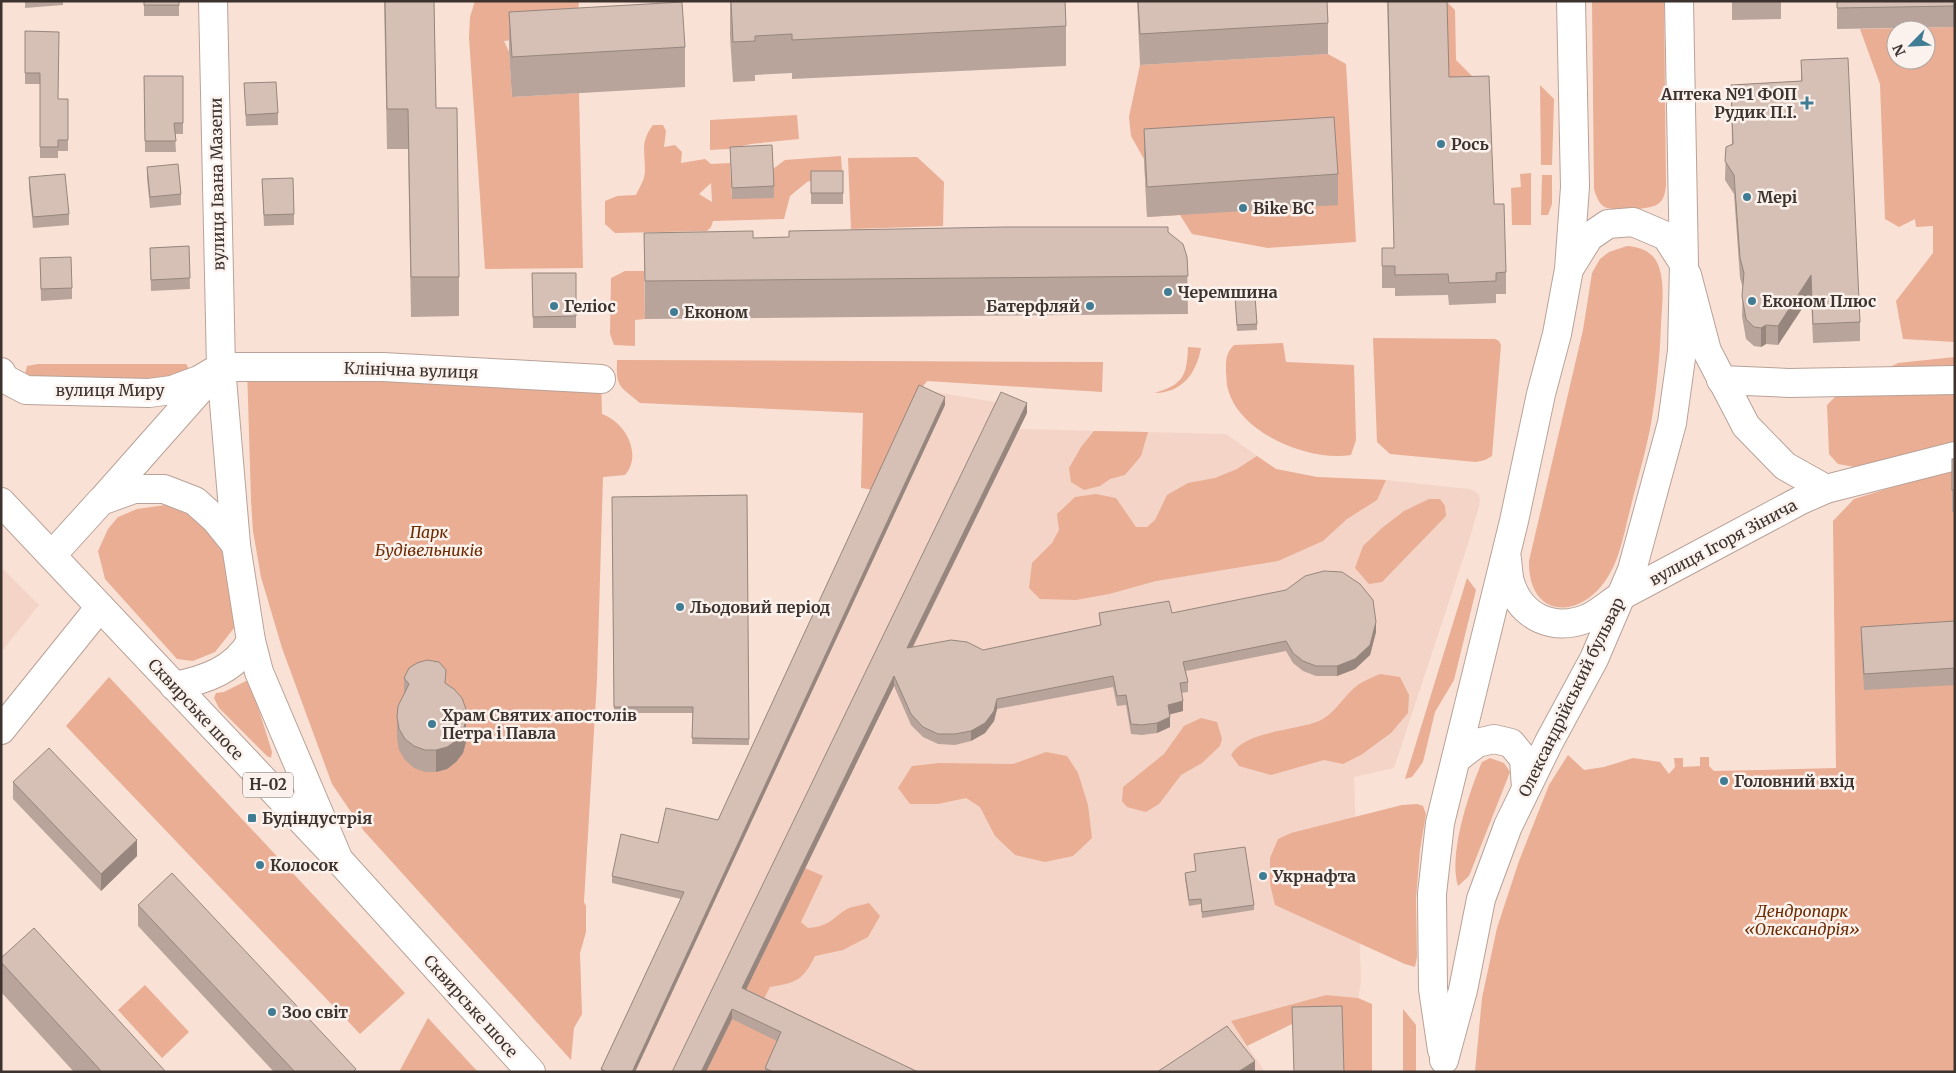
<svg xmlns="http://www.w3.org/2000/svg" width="1956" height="1073" viewBox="0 0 1956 1073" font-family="Merriweather,serif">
  <rect width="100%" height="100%" fill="#f9e1d6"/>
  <g fill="#f4d4c6">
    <polygon points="923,390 1001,403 1019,429 1226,434 1276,469 1317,477 1386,480 1468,489 1475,491 1479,495 1480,500 1479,506 1468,544 1394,768 1354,777 1361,981 1358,998 1326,995 1231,1021 1265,1072 722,1072 760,1006 823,877 805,868 706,1072 603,1072"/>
    <polygon points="1,567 39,605 1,652"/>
  </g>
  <g fill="#e9ae94" fill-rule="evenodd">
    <polygon points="475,1 579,1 576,30 531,38 504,41 509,52 512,97 579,93 583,268 485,269 469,38 470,17"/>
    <polygon points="1446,1 1455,10 1456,60 1478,82 1450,127"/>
    <path d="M1592 1H1664L1666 186C1665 193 1664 200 1658 204 1651 210 1611 212 1603 206 1598 202 1596 195 1594 189Z"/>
    <path d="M1955 27V342L1903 339 1896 301 1933 253V226L1916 227 1915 219 1899 227 1885 219 1880 84 1860 29ZM1896 30H1926V60H1896Z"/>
    <polygon points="1328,54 1346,64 1356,242 1268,248 1192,234 1180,215 1147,217 1144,159 1131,136 1129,117 1140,65"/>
    <polygon points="1540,85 1554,99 1552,165 1541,165"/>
    <polygon points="797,115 799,139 751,144 728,149 710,150 710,120"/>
    <path d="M653 125H663L666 131 664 147 675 145 682 152 681 163 705 159 711 164 730 163 732 199 785 160 841 156 842 171 807 182 790 196 784 219 713 221 711 227 707 231 615 233 605 224V201L617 196 636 195C640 186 645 180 645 170 645 151 640 142 653 125ZM711 183 712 202 699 194Z"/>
    <polygon points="917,157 944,182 943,226 851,229 848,158"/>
    <polygon points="1531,173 1531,225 1512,225 1511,188 1521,187 1520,174"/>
    <polygon points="1542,175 1552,175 1552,204 1548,215 1541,215"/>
    <path d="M1627 246C1641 247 1654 252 1659 267 1665 285 1662 305 1661 324 1660 355 1657 387 1652 418 1647 448 1638 477 1631 506 1625 528 1621 555 1609 575 1583 620 1528 621 1529 561L1583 330 1592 273 1600 259 1609 252Z"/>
    <polygon points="625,271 644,271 645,319 635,320 635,346 614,345 610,334 611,278"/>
    <polygon points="1373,338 1495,339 1499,341 1501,345 1492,456 1485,460 1476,462 1390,454 1377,442"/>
    <path d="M1283 343 1286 362 1354 365 1356 440 1351 455C1309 462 1239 433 1228 389 1226 384 1227 378 1226 373 1226 361 1225 354 1234 345Z"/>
    <path d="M1188 347 1201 348C1196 374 1182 393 1154 393 1183 385 1187 376 1188 347Z"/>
    <polygon points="1955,357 1955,372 1888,368 1898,363"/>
    <path d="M617 360 1103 362 1102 392 927 381 919 392 874 490 861 488 863 413 640 403C619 385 616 388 617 360Z"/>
    <polygon points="38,364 186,364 191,372 186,379 32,382 25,374 27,366"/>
    <path d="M247 367 601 379 602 414C625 422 643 454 625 475L603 477 597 680 584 902 586 906V932L580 953 582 1014 574 1028 571 1060 364 831 332 784 282 648 261 577 253 531 251 500Z"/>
    <polygon points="1955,389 1955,445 1855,467 1838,464 1829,454 1827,405 1838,394"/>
    <polygon points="1094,431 1148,432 1141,456 1125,475 1110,479 1100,486 1084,490 1071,482 1069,468 1081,447"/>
    <polygon points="1257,456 1276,469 1317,477 1386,480 1377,500 1347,519 1323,541 1278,561 1156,581 1109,594 1076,600 1040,599 1029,588 1032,563 1052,543 1059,530 1057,514 1075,497 1096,494 1116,498 1136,527 1147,527 1155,520 1167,495 1188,483 1215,478 1237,469"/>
    <polygon points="1955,468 1955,1072 1475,1072 1482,998 1497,928 1519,861 1549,785 1568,755 1584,770 1604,767 1633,758 1660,762 1669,774 1675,767 1674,758 1683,758 1683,767 1700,766 1700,757 1709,757 1709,766 1714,771 1836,768 1833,521 1854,499"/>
    <polygon points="1429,499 1440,499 1445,506 1446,516 1382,582 1369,584 1355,568 1363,546 1382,528 1404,511"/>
    <polygon points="165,505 190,515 209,531 223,553 237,612 234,628 215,652 193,661 177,659 105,579 98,551 108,529 118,517 137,509"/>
    <polygon points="1467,578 1476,590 1454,680 1435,712 1423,762 1412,777 1405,779"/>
    <path d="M1380 674 1400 677 1409 695 1408 713 1391 733 1361 755 1343 764 1324 760 1271 775 1239 766 1231 755C1244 731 1294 731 1319 721 1333 715 1342 699 1353 689 1360 682 1371 678 1380 674Z"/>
    <polygon points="109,677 405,993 360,1034 66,726"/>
    <polygon points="248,680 254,694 272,752 271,758 267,756 219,708 214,698 216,693 224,692"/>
    <polygon points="1201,718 1217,722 1222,739 1220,746 1202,763 1181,775 1159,804 1146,812 1127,807 1122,801 1123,787 1164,754 1184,726"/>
    <polygon points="1046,752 1067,756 1078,773 1088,805 1092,838 1073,856 1045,862 1015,855 995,836 980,807 966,798 938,804 910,804 898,788 912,766 939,763 1013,764"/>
    <path d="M1490 758 1504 763 1510 772 1469 876 1458 886C1448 854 1469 792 1482 762Z"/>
    <polygon points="1417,804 1423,806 1426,814 1420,850 1416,899 1417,957 1415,967 1405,964 1275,905 1270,884 1270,858 1278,839 1291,833 1402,805"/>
    <path d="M805 868 823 876 801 922 808 928C832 926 832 917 849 908 855 906 863 905 869 903L880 916 868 937 843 950 815 956C803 981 795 983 770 987L750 1027 781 1042 768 1072H706Z"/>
    <polygon points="145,985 189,1032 162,1058 118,1010"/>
    <polygon points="1326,995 1358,998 1372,1004 1372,1072 1343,1072 1292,1024 1247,1046 1231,1021"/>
    <polygon points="1403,1009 1416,1025 1416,1072 1403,1072"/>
    <polygon points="428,1018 478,1072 399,1072"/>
  </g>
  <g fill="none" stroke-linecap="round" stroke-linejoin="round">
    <defs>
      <g id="minor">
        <polyline points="213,1 221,367 236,545 251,641 259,672 338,858"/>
        <polyline points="1687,275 1707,351 1746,426 1785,466 1826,489"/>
        <polyline points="221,367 383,367 601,379"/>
        <polyline points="1,372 5,379 26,390 149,393 172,390 199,380 221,367"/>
        <polyline points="1721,380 1789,383 1955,380"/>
        <polyline points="104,498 211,377"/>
        <polyline points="52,555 101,501 134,489 164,489 195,501 215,519 236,545"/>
        <polyline points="1621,596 1801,500 1826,489 1955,456"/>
        <path d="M174 686C205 680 235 670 251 641"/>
        <polyline points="1,730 100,607"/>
      </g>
      <g id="major">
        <polyline points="1571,266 1589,237 1608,224 1633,222 1666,236 1684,264"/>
        <polyline points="1,502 339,860 531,1072"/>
        <path d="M1507 559C1508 567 1508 575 1510 582 1521 618 1554 632 1588 618 1599 613 1610 603 1621 596"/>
        <polyline points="1456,759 1477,743 1494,739 1511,743 1524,759 1526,788"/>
        <polyline points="1442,1050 1433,989 1432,894 1440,823 1514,521 1541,394 1557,334 1569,269 1575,187 1571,1"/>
        <polyline points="1444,1060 1463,990 1481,899 1508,826 1549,742 1594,659 1632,570 1672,423 1682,351 1684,264 1679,1"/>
      </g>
    </defs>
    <use href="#minor" stroke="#b9a298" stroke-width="30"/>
    <use href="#major" stroke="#b9a298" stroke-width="30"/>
    <use href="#minor" stroke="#fff" stroke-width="28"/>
    <use href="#major" stroke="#fff" stroke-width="28"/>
  </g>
  <g fill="#b8a49b">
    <polygon points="25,1 63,1 63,5 25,8"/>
    <rect x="144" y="1" width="35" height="15"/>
    <polygon points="384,1 434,1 436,108 459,277 459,316 411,317 408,149 387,149"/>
    <polygon points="730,1 1066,26 1066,66 792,79 792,73 755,75 755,81 733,82 730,36"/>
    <polygon points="1137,1 1327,1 1328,23 1328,54 1140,65"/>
    <polygon points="1387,1 1447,1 1449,77 1494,204 1506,272 1506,294 1496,294 1496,303 1449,305 1448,295 1395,296 1395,288 1382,288 1382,248 1394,248"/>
    <polygon points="1732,1 1781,1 1781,19 1732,20"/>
    <polygon points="1837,1 1955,1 1955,27 1837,29"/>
    <polygon points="509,12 685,47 685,87 512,97 509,52"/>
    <polygon points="25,31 58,99 68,99 68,151 58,151 58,158 40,158 40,84 25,84"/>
    <polygon points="1801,60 1860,322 1860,341 1813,343 1811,295 1778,345 1766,344 1761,347 1754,346 1746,339 1742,316 1743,288 1740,278 1734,194 1725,180 1726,147 1732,144 1731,85 1801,81"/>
    <polygon points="144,76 183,76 183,134 175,134 176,152 145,152"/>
    <polygon points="244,83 278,113 278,125 246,126"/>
    <polygon points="1144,129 1338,174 1338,205 1147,217 1144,159"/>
    <polygon points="730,147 774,186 774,198 732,199"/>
    <polygon points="147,167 181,194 181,205 150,208 147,178"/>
    <rect x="811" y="171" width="32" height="33"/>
    <polygon points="29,177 69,214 69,225 33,228 29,188"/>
    <polygon points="262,179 294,214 294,225 264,226"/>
    <polygon points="1168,232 1187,257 1188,314 645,319 644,233 753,238"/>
    <polygon points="189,246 190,289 151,291 150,248"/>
    <polygon points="40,258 72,288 72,299 41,301"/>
    <polygon points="532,273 576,273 576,328 533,328"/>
    <polygon points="1235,297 1257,324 1257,330 1237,331"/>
    <polygon points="945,405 635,1072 601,1072 601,1069 681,899 612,883 612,876 658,843 718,820"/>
    <polygon points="1027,413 913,647 983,650 1100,625 1099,613 1172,613 1376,632 1370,655 1355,669 1337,676 1316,676 1303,671 1293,663 1286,651 1186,671 1188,682 1188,692 1181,693 1183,711 1169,714 1170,727 1157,733 1142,735 1131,734 1126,705 1117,706 1113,687 997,709 994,721 985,733 971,741 955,745 938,744 923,737 911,725 894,686 746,989 918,1072 765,1072 765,1068 777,1041 732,1019 706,1072 672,1072"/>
    <polygon points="1955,459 1955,512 1952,512 1952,481"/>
    <polygon points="747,495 749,745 692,744 693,713 614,713 612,497"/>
    <polygon points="1955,621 1955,685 1864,690 1861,643 1861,627"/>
    <polygon points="404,678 446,684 466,742 463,753 456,762 447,769 436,772 425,772 414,768 405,760 399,750 397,739 397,717 404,693"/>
    <polygon points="13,782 137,856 101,891 13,799"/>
    <polygon points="1194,854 1254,905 1254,910 1202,918 1201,904 1189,906 1185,878 1185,873 1196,871"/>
    <polygon points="138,905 356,1072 274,1072 138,926"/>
    <polygon points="1,958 166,1072 74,1072 1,992"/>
  </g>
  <g fill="#96867e">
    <polygon points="1811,275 1811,295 1778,345 1778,326"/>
    <polygon points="1766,325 1766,344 1761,347 1761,328"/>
    <polygon points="945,397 945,405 635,1072 632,1072"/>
    <polygon points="1027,403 1027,413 907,658 907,648"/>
    <polygon points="1376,622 1376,632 1370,655 1355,669 1337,676 1337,666"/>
    <polygon points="894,676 894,686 742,998 742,988"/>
    <polygon points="997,699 997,709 994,721 985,733 971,741 971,731"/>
    <polygon points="1183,701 1183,711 1168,715 1168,705"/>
    <polygon points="1170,717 1170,727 1157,733 1157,723"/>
    <polygon points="466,720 466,742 463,753 456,762 447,769 436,772 436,750"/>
    <polygon points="137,840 137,856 101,891 101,874"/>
    <polygon points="732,1009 732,1019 706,1072 701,1072"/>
    <polygon points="1255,1061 1255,1071 1254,1072 1238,1072"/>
  </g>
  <g fill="#d6bfb4" stroke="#96867e">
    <rect x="144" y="1" width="35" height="4"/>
    <polygon points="385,1 434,1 436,108 457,108 459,277 411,277 408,109 387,109"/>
    <polygon points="731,1 1065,1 1066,26 792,40 792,34 755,36 755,41 733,42"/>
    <polygon points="1138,1 1327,1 1328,23 1140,34"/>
    <polygon points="1388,1 1447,1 1449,77 1489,76 1494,204 1504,204 1506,272 1496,273 1496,281 1449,283 1448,274 1395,275 1395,266 1382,266 1382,248 1394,248"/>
    <polygon points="1837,1 1955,1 1955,6 1837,8"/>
    <polygon points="682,2 685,47 512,57 509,12"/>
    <polygon points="25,31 59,32 58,99 68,99 68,140 58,140 58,147 40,147 40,73 25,73"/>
    <polygon points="1848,58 1860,322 1813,324 1811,275 1778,326 1766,325 1761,328 1754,327 1746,319 1742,296 1744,273 1740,258 1734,175 1725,161 1726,147 1733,144 1731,85 1802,81 1801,60"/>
    <polygon points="144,76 183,76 183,123 174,123 176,141 145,141"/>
    <polygon points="276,82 278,113 246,115 244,83"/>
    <polygon points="1334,117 1338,174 1147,187 1144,129"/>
    <polygon points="772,145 774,186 732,188 730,147"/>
    <polygon points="178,164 181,194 150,197 147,167"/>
    <rect x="811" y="171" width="32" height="22"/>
    <polygon points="65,174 69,214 33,217 29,177"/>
    <polygon points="293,178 294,214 264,215 262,179"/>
    <polygon points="1006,227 1168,227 1168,232 1183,244 1187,257 1188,276 645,281 644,233 753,231 753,238 789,237 789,231"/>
    <polygon points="189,246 190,278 151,280 150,248"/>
    <polygon points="71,257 72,288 41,289 40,258"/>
    <polygon points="532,273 576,273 576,316 533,317"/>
    <polygon points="1255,296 1257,324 1237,325 1235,297"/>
    <polygon points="919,385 945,397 632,1072 607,1072 601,1069 684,892 612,876 621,834 658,843 666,808 718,820"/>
    <polygon points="1001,392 1027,403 907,648 951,640 967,642 983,650 1101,625 1099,613 1169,601 1172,613 1286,590 1305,576 1324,571 1342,572 1360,584 1373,600 1376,622 1370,645 1355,659 1337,666 1316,666 1303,661 1293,653 1286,641 1183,662 1188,682 1180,683 1183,701 1168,705 1170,717 1157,723 1142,725 1131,724 1126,695 1117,696 1113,676 997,699 994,711 985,723 971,731 955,734 938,734 923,727 911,714 894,676 742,988 918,1072 773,1072 765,1068 781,1032 732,1009 701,1072 672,1072"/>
    <rect x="1952" y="459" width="3" height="31"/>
    <polygon points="747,495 749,739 692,738 693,707 614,707 612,497"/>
    <polygon points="1955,621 1955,668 1864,674 1861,627"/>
    <polygon points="427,660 439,662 446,670 445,683 454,689 462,698 466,709 466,720 463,731 456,741 447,747 436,750 425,750 414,746 405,739 399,729 397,717 398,706 409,684 404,678 409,668 417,663"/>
    <polygon points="49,748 137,840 101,874 13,782"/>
    <polygon points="1245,847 1254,905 1202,912 1201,899 1189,900 1185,873 1196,871 1194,854"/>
    <polygon points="172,873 356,1069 353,1072 295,1072 138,905"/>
    <polygon points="34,928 166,1072 102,1072 1,962 1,958"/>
    <polygon points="1342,1006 1344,1072 1294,1072 1292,1007"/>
    <polygon points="1227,1026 1255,1061 1238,1072 1157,1072"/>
  </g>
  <g fill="#407c93" stroke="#fcf2ed" stroke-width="2">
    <path d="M1804.5 95.5h5v5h5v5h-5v5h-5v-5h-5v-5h5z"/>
    <circle cx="1441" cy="144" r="5"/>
    <circle cx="1747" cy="197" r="5"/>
    <circle cx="1243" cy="208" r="5"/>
    <circle cx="1168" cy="292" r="5"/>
    <circle cx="1752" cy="301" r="5"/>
    <circle cx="554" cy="306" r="5"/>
    <circle cx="1090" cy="306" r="5"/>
    <circle cx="674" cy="312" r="5"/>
    <circle cx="680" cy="607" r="5"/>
    <circle cx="432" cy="724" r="5"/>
    <circle cx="1724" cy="781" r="5"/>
    <rect x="247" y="813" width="10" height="10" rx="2.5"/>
    <circle cx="260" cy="865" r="5"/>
    <circle cx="1263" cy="876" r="5"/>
    <circle cx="272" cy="1012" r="5"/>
  </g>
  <g text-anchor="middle" stroke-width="5" stroke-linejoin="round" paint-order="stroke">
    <rect fill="#fcf2ed" stroke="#766c67" stroke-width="1" x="243" y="772.5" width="50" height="25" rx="4"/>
    <g font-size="15" font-weight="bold" fill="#3c322e">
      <text x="268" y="790">Н-02</text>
    </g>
    <g font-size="16" font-weight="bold" fill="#3c322e" stroke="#fcf2ed" text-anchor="start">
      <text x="1797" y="100" text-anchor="end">Аптека №1 ФОП<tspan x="1797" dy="18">Рудик П.І.</tspan></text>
      <text x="1451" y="150">Рось</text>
      <text x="1757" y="203">Мері</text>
      <text x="1253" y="214">Bike BC</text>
      <text x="1178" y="298">Черемшина</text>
      <text x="1762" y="307">Економ Плюс</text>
      <text x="564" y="312">Геліос</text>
      <text x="1080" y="312" text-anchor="end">Батерфляй</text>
      <text x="684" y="318">Економ</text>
      <text x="690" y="613">Льодовий період</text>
      <text x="442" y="721">Храм Святих апостолів<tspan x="442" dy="18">Петра і Павла</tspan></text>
      <text x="1734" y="787">Головний вхід</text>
      <text x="262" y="824">Будіндустрія</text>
      <text x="270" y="871">Колосок</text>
      <text x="1273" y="882">Укрнафта</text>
      <text x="282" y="1018">Зоо світ</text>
    </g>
    <g font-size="16" fill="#3c322e" stroke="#fcf2ed">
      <text transform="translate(217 184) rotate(-91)" y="6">вулиця Івана Мазепи</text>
      <text transform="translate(411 370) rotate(2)" y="6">Клінічна вулиця</text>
      <text x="110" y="396">вулиця Миру</text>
      <text transform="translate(1723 542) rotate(-28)" y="6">вулиця Ігоря Зінича</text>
      <text transform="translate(1571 697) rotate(-64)" y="6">Олександрійський бульвар</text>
      <text transform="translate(196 709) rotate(47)" y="6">Сквирське шосе</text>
      <text transform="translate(471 1006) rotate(48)" y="6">Сквирське шосе</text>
    </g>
    <g font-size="16" font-style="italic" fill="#6e2a00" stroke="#fcf2ed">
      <text x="429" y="538">Парк<tspan x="429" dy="18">Будівельників</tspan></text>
      <text x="1802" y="917">Дендропарк<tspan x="1802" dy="18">«Олександрія»</tspan></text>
    </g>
  </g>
  <rect width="1956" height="1073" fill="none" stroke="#3c322e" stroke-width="5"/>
  <g transform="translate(1911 45) rotate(246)"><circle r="24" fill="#fcf2ed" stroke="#afa5a1"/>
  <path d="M0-4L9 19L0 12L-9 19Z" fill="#407c93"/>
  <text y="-8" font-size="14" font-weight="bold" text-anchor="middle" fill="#3c322e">N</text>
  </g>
</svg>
